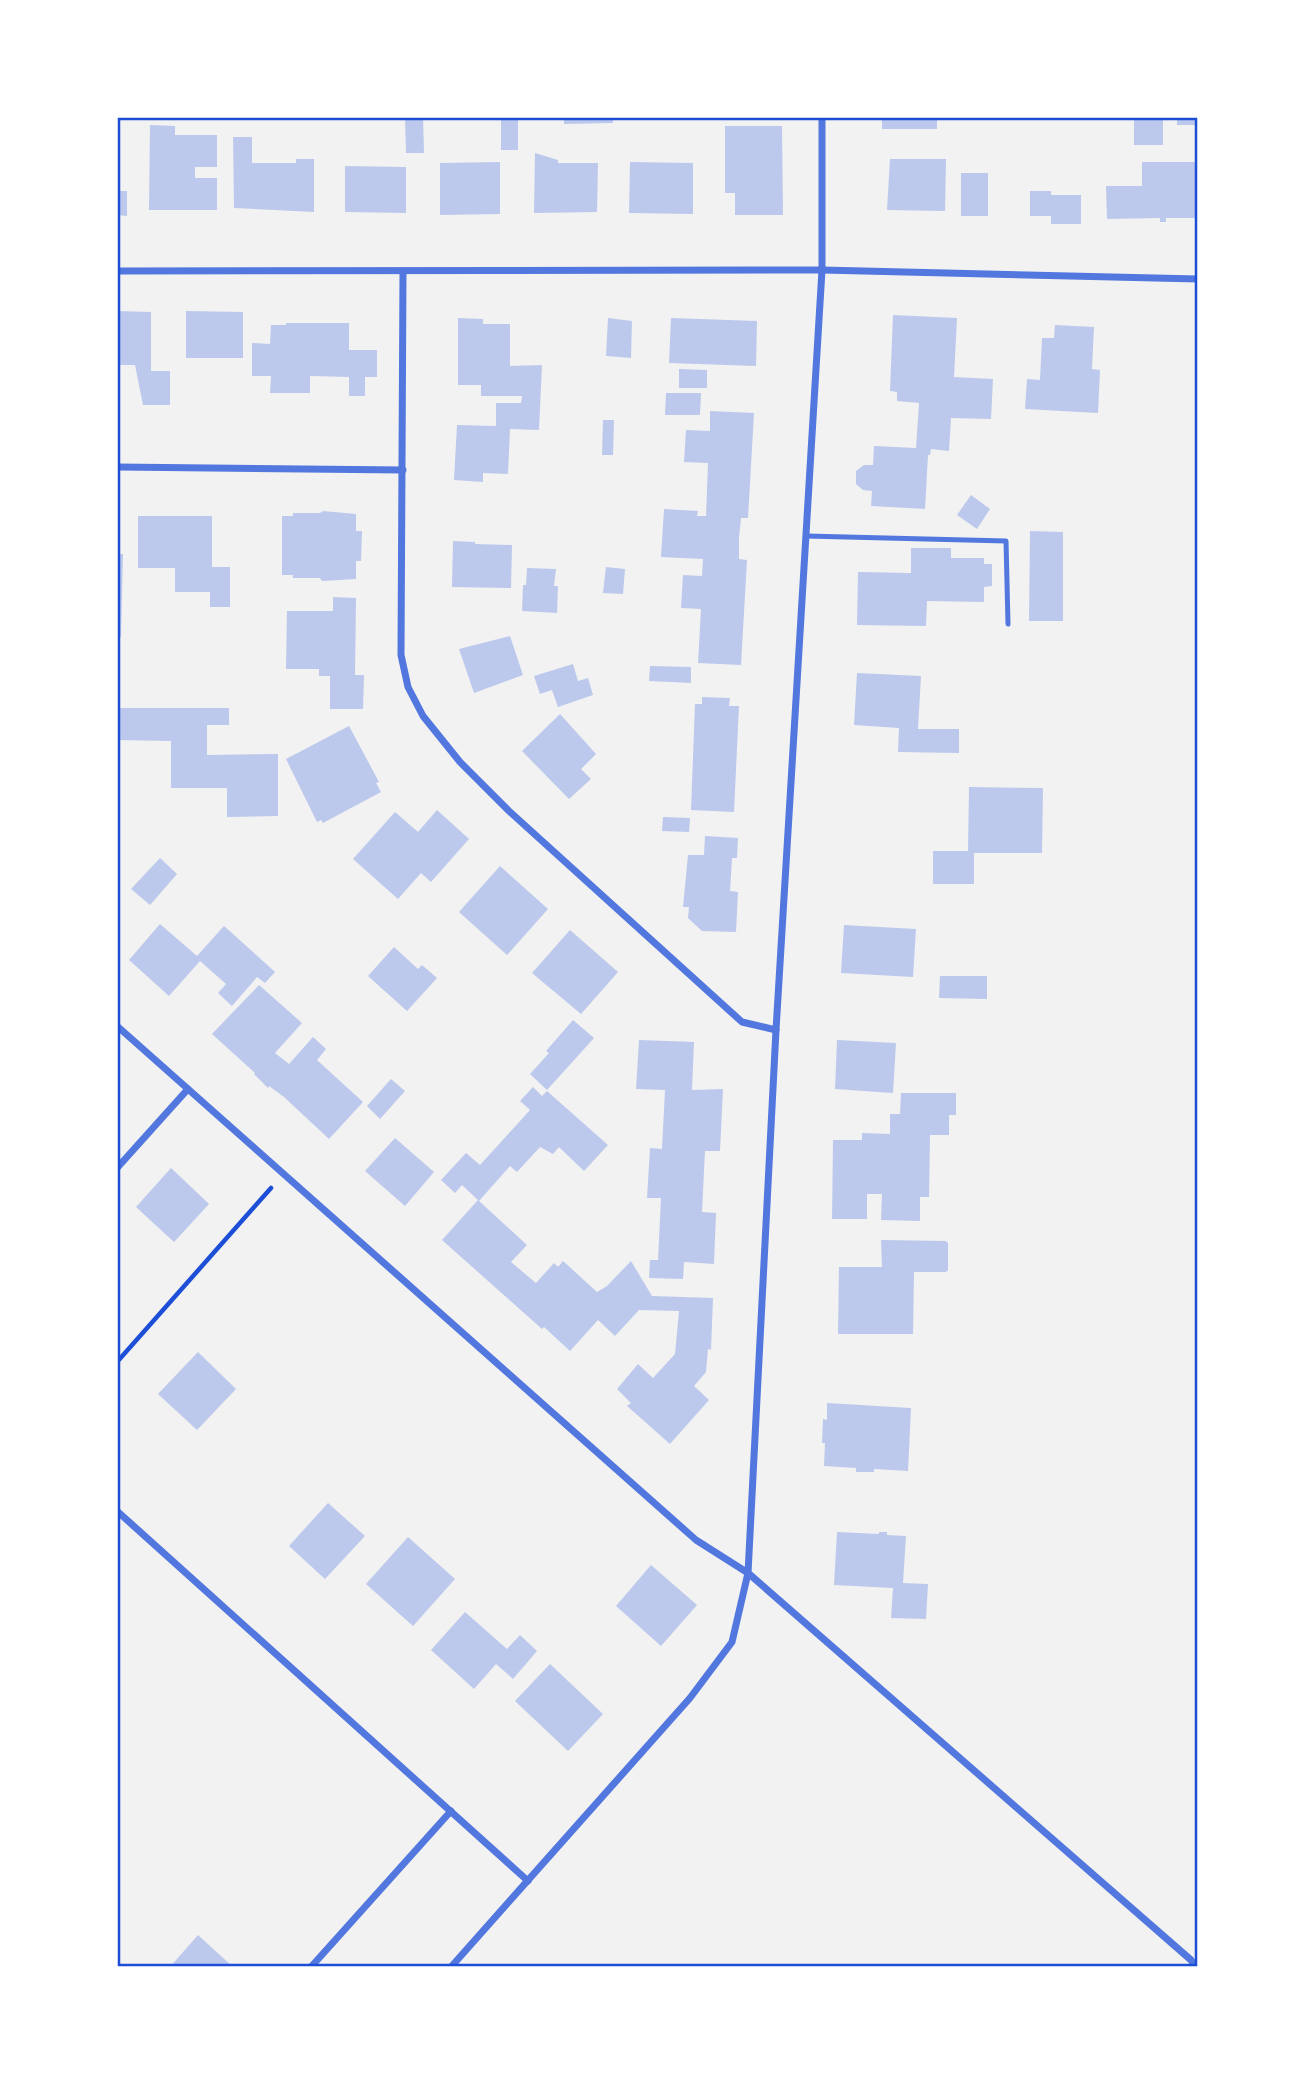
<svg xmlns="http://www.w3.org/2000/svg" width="1315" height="2084" viewBox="0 0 1315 2084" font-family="Karla,sans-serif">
  <rect width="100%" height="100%" fill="#f2f2f2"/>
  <g fill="#bdc9ec">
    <polygon points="405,117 423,117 424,153 406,153"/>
    <rect x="501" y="117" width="17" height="33"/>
    <polygon points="564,117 613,117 613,123 564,124"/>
    <rect x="882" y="117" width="55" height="12"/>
    <rect x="1177" y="117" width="21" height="8"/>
    <rect x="1134" y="119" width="29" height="26"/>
    <polygon points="150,125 175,126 175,135 217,135 217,167 195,167 195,178 217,178 217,210 149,210"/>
    <polygon points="725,126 782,126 783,215 735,215 735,193 725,193"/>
    <polygon points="233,137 252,137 252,163 296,163 296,159 314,159 314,212 234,208"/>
    <polygon points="535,153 558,160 558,163 598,163 597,212 534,213"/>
    <polygon points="890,159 946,159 945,211 887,210"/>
    <polygon points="500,162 500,214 440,215 440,163"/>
    <polygon points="630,162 693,163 693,214 629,213"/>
    <polygon points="1142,162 1198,162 1198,218 1166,218 1166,222 1160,222 1160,218 1107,219 1106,186 1142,186"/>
    <polygon points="345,166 406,167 406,213 345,212"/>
    <rect x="961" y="173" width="27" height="43"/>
    <polygon points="117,191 127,191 127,216 117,215"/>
    <polygon points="1030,191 1051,191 1051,195 1081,195 1081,224 1051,224 1051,216 1030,216"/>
    <polygon points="117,311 151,312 151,371 170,371 170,405 143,405 135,365 117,365"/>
    <polygon points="186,311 243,312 243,358 186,358"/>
    <polygon points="893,315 957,318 954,377 993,379 991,419 951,418 949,451 931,449 930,455 928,455 925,509 871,506 872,491 863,490 856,484 856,471 864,465 873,465 874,446 916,448 919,403 897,401 897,392 890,391"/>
    <polygon points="458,318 483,319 483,324 510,324 510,366 542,365 539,430 510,429 508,474 483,473 483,482 454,480 457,425 496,426 496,403 521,403 522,396 481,396 481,385 458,385"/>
    <polygon points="608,318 632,321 631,358 606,356"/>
    <polygon points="671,318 757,321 756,366 669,363"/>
    <polygon points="286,323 349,323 349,350 377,350 377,377 365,377 365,396 349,396 349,377 310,376 310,393 270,393 271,376 252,376 252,343 270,344 271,325 286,325"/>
    <polygon points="1055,325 1094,327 1092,369 1100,370 1098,413 1025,409 1027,379 1040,380 1042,338 1054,338"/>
    <polygon points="679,369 707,370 707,388 679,388"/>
    <polygon points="666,393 701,393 700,415 665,415"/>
    <polygon points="710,411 754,413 748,518 741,518 739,538 739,559 747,560 741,665 698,663 701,609 681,608 683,575 702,576 703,559 661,557 664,509 698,511 697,516 706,516 708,463 684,462 686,430 710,431"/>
    <polygon points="603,420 614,420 613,455 602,455"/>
    <polygon points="971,495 990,509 977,529 957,515"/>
    <polygon points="323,511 356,514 356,531 362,531 361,561 356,561 356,579 322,581 320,578 293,578 293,575 282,575 282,516 293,516 293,513 320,513"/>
    <polygon points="138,516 212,516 212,567 230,567 230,607 210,607 210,592 175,592 175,568 138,568"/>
    <polygon points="1030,531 1063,532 1063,621 1029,621"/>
    <polygon points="453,541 475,542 475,544 512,545 511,588 452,587"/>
    <polygon points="911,548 951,548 951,558 984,558 984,564 992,564 992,586 984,587 984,602 927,601 926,626 857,625 858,572 911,573"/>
    <polygon points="117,554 123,554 121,637 117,636"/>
    <polygon points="606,567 625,569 623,594 603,593"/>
    <polygon points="527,568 556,569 554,586 558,586 557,613 522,611 523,585 526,585"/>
    <polygon points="333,597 356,598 355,675 364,675 363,709 330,709 330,676 319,676 319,669 286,669 287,611 333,611"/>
    <polygon points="510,636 523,675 474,693 459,649"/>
    <polygon points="573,664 578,681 588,678 593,695 558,707 552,690 540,694 534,676"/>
    <polygon points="650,666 691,667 691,683 649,681"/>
    <polygon points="857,673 921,676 918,729 959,729 959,753 898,752 899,728 854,725"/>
    <polygon points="702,697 730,698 729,706 739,706 734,812 691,810 695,704 702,704"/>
    <polygon points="117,708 229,708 229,725 207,725 207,755 278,754 278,816 227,817 227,788 171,788 171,741 117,740"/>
    <polygon points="560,714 596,754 581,769 591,779 569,799 522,751"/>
    <polygon points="349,726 379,782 376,783 381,792 323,823 321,820 317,822 286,759"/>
    <polygon points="969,787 1043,788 1042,853 974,853 974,884 933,884 933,851 968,851"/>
    <polygon points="437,810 469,839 431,882 421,873 398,899 353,859 395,812 418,832"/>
    <polygon points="663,817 690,818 689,832 662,831"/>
    <polygon points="705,836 738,838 737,858 732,858 730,891 738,892 736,932 702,931 688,918 689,907 683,907 688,855 704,855"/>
    <polygon points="160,858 177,874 150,905 131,889"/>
    <polygon points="500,866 548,909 507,955 459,912"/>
    <polygon points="160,924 197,956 224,926 275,972 265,983 257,977 232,1006 218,993 226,984 200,961 169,996 129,960"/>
    <polygon points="844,925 916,929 913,977 841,973"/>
    <polygon points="570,930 618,972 581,1014 532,973"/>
    <polygon points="394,947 418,969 422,965 437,978 407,1011 368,976"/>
    <polygon points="940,976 987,976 987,999 939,998"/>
    <polygon points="259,985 302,1023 275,1053 289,1064 313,1037 326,1049 317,1060 363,1102 329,1139 284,1097 269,1086 268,1088 254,1074 255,1073 212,1034"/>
    <polygon points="573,1020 594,1038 547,1090 530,1074 549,1053 546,1051"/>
    <polygon points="639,1040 694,1042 692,1090 723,1089 720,1151 705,1151 702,1212 716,1213 714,1264 684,1262 683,1279 649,1278 650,1260 658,1260 661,1198 647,1198 650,1148 662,1149 665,1090 636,1089"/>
    <polygon points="837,1040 896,1043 893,1093 835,1089"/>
    <polygon points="391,1079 405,1091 380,1119 367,1106"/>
    <polygon points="533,1087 542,1096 547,1091 608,1145 584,1171 559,1147 553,1154 540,1147 517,1172 510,1166 479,1201 462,1185 455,1193 441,1180 466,1153 480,1165 530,1110 520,1101"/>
    <polygon points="901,1093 956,1093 956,1115 949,1115 949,1135 930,1135 929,1197 920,1197 920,1221 881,1220 882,1194 867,1194 867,1219 832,1219 833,1140 862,1140 862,1133 890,1134 890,1114 900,1114"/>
    <polygon points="395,1138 434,1172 405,1206 365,1171"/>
    <polygon points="171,1168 209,1204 174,1242 136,1207"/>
    <polygon points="478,1200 527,1245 511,1262 536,1283 554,1263 558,1267 563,1261 597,1292 607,1286 631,1261 652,1296 713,1298 711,1350 708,1349 706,1372 694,1386 709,1400 670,1444 627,1406 631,1403 617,1389 638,1364 653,1378 675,1354 679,1311 639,1310 615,1336 598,1320 570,1351 544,1327 542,1329 442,1240"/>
    <polygon points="881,1240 946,1241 948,1243 948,1270 946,1272 914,1272 913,1334 838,1334 839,1267 882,1267"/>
    <polygon points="198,1352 236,1389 197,1430 158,1394"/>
    <polygon points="827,1403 911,1408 908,1471 874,1469 874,1472 856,1472 856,1468 824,1466 825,1443 822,1443 823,1419 827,1420"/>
    <polygon points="328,1503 365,1536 325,1579 289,1546"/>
    <polygon points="837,1532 879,1534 879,1532 887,1532 887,1535 906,1536 903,1583 928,1584 926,1619 891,1618 893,1588 834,1585"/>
    <polygon points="408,1537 455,1579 413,1626 366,1584"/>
    <polygon points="651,1565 697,1605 661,1646 616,1606"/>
    <polygon points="465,1612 507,1649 520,1635 537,1651 513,1679 496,1664 474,1689 431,1650"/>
    <polygon points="550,1664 603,1714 568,1751 515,1701"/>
    <polygon points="198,1935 233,1967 170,1967"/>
  </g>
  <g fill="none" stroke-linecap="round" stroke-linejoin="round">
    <polyline stroke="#1d4ed8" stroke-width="4.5" points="117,1362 271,1188"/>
    <polyline stroke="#5277de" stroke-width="5" points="806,536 1006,541 1008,624"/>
    <g stroke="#5277de" stroke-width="7">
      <polyline points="117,271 822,270 1198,279"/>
      <polyline points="403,271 401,655 408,687 423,716 460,762 509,811 742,1022 776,1030"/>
      <polyline points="117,467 403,470"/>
      <polyline points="117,1026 696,1540 748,1573 1191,1960 1195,1967"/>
      <polyline points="117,1168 188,1089"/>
      <polyline points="117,1511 528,1881"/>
      <polyline points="311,1967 451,1811"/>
      <polyline points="451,1967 690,1698 732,1642 748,1573 776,1030 822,270 822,117"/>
    </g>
  </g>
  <rect width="1315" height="2084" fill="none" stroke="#ffffff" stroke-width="238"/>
  <rect x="119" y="119" width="1077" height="1846" fill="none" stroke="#1d4ed8" stroke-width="2.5"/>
</svg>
